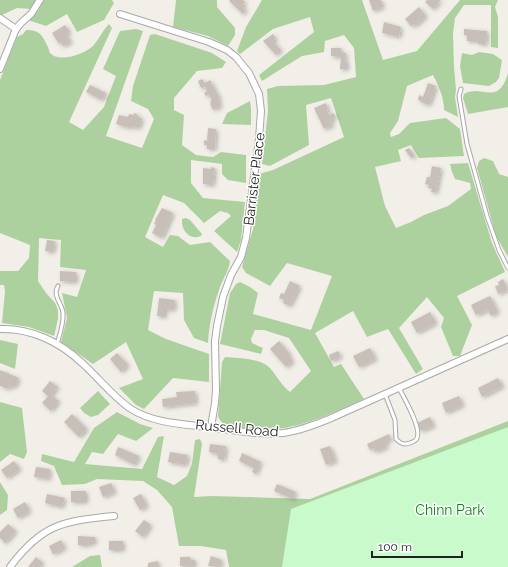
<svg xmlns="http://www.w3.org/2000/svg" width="508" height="567" viewBox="0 0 508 567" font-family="Raleway,sans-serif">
  <defs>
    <filter id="shadow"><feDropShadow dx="2" dy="1.5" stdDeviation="2" flood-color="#0004"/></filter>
  </defs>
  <rect width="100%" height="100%" fill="#f2efe9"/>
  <g fill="#add19e">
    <polygon points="0,0 36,0 31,9 17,8 0,16"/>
    <polygon points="44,0 112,0 114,3 104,20 77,32 67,14 46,26 28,20 38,11"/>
    <polygon points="176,0 217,0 217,7 235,28 235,35 228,46 208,36 173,27"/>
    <path d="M262 0H362L383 60 417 51 460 0H498L495 7 498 17V48L491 47V5H464L455 18 453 34 454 67 456 90 455 97 458 117 444 110C444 98 439 86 433 75L407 86 398 121 390 133 391 137 399 134 410 123 446 118 460 129 464 156 419 158 411 145 398 150 401 161 375 167 385 206 396 228 411 222 424 215 448 206 471 189 470 183 455 179 452 172 450 164 468 163 492 243 505 272 457 296 472 325 460 356H453L441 327 444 318 427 297 399 328 423 369 416 374 388 329 367 337 353 311 315 333 334 367 341 364 364 399C336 411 306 427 274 429 264 430 254 428 244 428 234 427 222 427 218 416L222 362 225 357C237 358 261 358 270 368 277 376 281 385 290 392L311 371 289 338 264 330H255L251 339 252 343 263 348 261 354 220 344 230 293 236 284 240 282 250 287 258 293 253 314 311 330 332 276 287 263 270 286 246 273 242 267 253 229 259 174 273 170 344 137 331 98 306 105 309 145 270 166 262 164 268 111 267 89 278 86 324 85 356 77 354 48 344 35 325 41 324 52 302 56 262 81 259 75 314 32 310 17 273 29 240 54 237 51 246 27Z"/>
    <path d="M109 24 112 28 69 122 83 130 104 107 116 76 103 69 120 31 136 29 143 31 106 136 142 148 154 119 148 109 131 101 133 86 150 35 155 34 212 53 226 62 222 68 197 71 174 98V110L184 115 182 145 196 155 213 157 221 152 246 155V183L228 180 222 174V164L191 160V183L203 198 245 202 241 240 237 252 214 231 231 216 228 213 220 211 204 223 184 203 163 195 145 237 163 247 170 235 178 236 190 245 210 242 230 261C229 271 222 280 219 290 213 307 209 325 208 343L194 338 184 320 183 293 154 291 148 330 166 339 209 354V382L173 378 144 409 136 405 119 388 143 379 126 342 93 364 61 342 67 318 62 293 77 297 86 270 60 267 61 240 39 238 38 281 46 293 55 303 58 310V319L54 336 29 327 2 323 5 291 4 285H0V271H18L29 258 30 245 0 233V80L17 37 23 34 26 30C40 30 42 35 48 47 49 49 49 51 50 53 59 63 85 54 93 46 99 39 103 30 109 24Z"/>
    <polygon points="479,52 493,54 502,60 499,78 496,82 489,86 463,83 460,66 462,53 472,55"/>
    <path d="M508 73V107L468 114 463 98 464 94C481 83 498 108 508 73Z"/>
    <polygon points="250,101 251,108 251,125 222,124 227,113"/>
    <polygon points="484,158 493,161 499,174 508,177 508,257 496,236 477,168 479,161"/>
    <path d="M186 218 190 220 202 234 201 236C189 241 181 230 182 219Z"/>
    <polygon points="0,340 18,344 15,369 0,363"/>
    <polygon points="98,391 110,404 98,415 91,417 84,413 80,408"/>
    <polygon points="0,402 22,408 27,452 24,459 10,454 0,462"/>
    <polygon points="117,412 140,424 153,428 136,441 118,434 103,454 92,452 85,464 142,469 158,437 164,436 157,477 174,485 187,476 192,464 195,440 200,439 202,444 194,497 212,496 310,499 508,421 508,567 229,567 226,550 201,546 179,546 172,507 157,490 143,481 97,479 85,484 62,485 54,466 41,461 42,454 74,462 94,428"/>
    <polygon points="0,482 8,495 7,510 0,515"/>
    <polygon points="100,555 102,567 72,567 90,556"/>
  </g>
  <polygon fill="#c8facc" points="508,427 508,567 282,567 291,509"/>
  <g fill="#c7bfb8" filter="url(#shadow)">
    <polygon points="230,0 243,0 245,2 242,6 246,10 243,14 229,1"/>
    <polygon points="369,0 381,0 383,7 373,11"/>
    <polygon points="427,0 441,0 433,9 425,2"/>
    <polygon points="419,7 426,16 415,26 414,24 411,26 405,19"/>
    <polygon points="384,22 401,27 399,37 382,33"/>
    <polygon points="65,25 70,32 66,34 71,42 63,46 61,42 59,44 52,33"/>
    <polygon points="464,29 487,31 486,44 478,44 478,41 467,41 467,35 464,35"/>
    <polygon points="273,34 276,38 273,41 281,50 276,55 263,41"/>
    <polygon points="331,48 341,48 341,53 346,53 345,62 347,62 347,69 340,69 341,57 331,56"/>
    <polygon points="202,79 205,83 210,80 220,99 218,100 221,106 213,110 210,104 211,103 210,101 212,100 209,95 206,96 204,93 207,91 205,87 201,88 198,81"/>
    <polygon points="428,83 436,86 429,105 421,102 421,101 418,100 419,95 423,97"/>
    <polygon points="90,85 106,93 102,100 86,92"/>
    <polygon points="326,103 328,109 327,110 329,115 333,113 336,117 330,120 333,125 324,129 314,108"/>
    <polygon points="134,113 137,114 138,117 142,118 139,128 130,126 130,128 116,124 119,115 128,117 129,114 134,115"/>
    <polygon points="208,128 216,129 215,149 207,149 207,145 204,145 204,140 207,141"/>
    <polygon points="409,148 415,156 411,158 405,150"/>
    <polygon points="432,166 441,168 436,193 431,192 432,189 428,188 429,185 425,184 427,177 430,177"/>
    <polygon points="211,167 215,168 213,185 203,184 203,168 211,169"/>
    <polygon points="162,208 173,213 162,238 152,233 156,225 154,224 156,220 155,220"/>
    <polygon points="47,240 55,241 53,252 45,251"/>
    <polygon points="60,271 76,272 76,282 60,281"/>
    <polygon points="503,279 508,290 498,294 495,286 499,285 498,282"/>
    <polygon points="290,281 300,286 290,306 283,303 284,300 279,298 281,293 284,294"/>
    <polygon points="490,296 498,312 491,316 488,310 476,315 471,305"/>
    <polygon points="159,298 175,300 174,310 165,309 165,317 157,316"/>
    <polygon points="430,312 436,323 417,333 411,322"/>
    <polygon points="279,341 290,354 289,356 293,361 286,367 270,349"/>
    <polygon points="370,348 376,359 359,367 353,356"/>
    <polygon points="338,351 341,357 331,361 329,355"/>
    <polygon points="117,353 128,365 121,372 110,359"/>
    <polygon points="0,370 19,378 15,387 10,386 9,389 0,386"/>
    <polygon points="498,378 503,386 482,397 478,388"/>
    <polygon points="50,381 58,387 51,395 59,401 51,411 42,403 48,396 42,391"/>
    <polygon points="195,391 196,403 163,407 162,399 177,397 176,392"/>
    <polygon points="459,396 463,405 446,413 442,403"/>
    <polygon points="72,414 87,429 79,437 64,422"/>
    <polygon points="430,417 434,426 421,431 417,423"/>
    <polygon points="389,434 391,440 385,442 387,447 375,452 374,448 370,450 367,444"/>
    <polygon points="210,444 226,446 224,460 218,459 218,454 209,452"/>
    <polygon points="330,446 336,461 326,465 320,449"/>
    <polygon points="118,447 139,456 135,465 115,455"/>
    <polygon points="170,452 188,455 186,465 168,462"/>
    <polygon points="242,453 261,462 256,474 252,472 254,468 239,461"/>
    <polygon points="14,461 20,469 7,478 1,470"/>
    <polygon points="36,467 50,469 49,479 34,477"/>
    <polygon points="111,483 115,492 103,497 99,487"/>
    <polygon points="277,484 296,492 293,499 274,491"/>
    <rect x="71" y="491" width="15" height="11"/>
    <polygon points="47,494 65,498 62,507 45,503"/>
    <polygon points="141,494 147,506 140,510 133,498"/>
    <polygon points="25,502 30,511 18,518 13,509"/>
    <polygon points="144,520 151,525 143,537 135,531"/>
    <polygon points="8,524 16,531 5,543 0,538 0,532"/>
    <polygon points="78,536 95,537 95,543 90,543 89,545 78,545"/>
    <polygon points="61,540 65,548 53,554 49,546"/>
    <rect x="109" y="541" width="14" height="9"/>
    <polygon points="211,556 222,560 220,567 208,566"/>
    <polygon points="36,557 43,563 40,567 28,567"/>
    <polygon points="180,557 190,557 190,559 195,560 195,566 180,566"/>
    <polygon points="158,561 159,567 148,567 148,563"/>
  </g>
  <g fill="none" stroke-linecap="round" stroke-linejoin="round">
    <defs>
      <g id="lane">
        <polyline points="461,89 459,96 467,144 487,216 499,250 508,268"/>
        <path d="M57 344C60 334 64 323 63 313 62 303 52 296 58 286"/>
        <path d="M385 394 395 420 396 439C401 444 404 445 410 443 413 442 416 441 417 438 422 428 404 398 399 388"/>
      </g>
      <g id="street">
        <polyline points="120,14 209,42 227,50 236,57 249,73 259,94 261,111 259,139 246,238 241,257 231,275 223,297 217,326 215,341 216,390 215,403 211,427"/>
        <polyline points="0,18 16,29"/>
        <polyline points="0,69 16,29 21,23 31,14 40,0"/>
        <path d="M0 329C31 328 60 342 82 363 99 378 112 396 131 409 153 423 182 424 207 427 232 430 258 435 283 433 299 431 314 425 329 419L508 339"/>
        <path d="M10 567C42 524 63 521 114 516"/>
      </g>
    </defs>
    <use href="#lane" stroke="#a9a9a9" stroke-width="5"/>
    <use href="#street" stroke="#a9a9a9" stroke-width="8"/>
    <use href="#lane" stroke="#fff" stroke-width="3"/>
    <use href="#street" stroke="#fff" stroke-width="6"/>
  </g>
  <g text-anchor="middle" stroke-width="3" stroke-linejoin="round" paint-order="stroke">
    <g font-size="14" fill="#222" stroke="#fff">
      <text transform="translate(254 179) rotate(-83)" y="5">Barrister Place</text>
      <text transform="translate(237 428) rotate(5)" y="5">Russell Road</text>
    </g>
    <g font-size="14" fill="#0c8416" stroke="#fff">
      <text x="450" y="515">Chinn Park</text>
    </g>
  </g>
  <path d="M372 551v6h90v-6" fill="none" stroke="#222222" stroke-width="2"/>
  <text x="378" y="551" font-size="12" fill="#222222" stroke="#ffffff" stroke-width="3" paint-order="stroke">100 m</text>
</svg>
